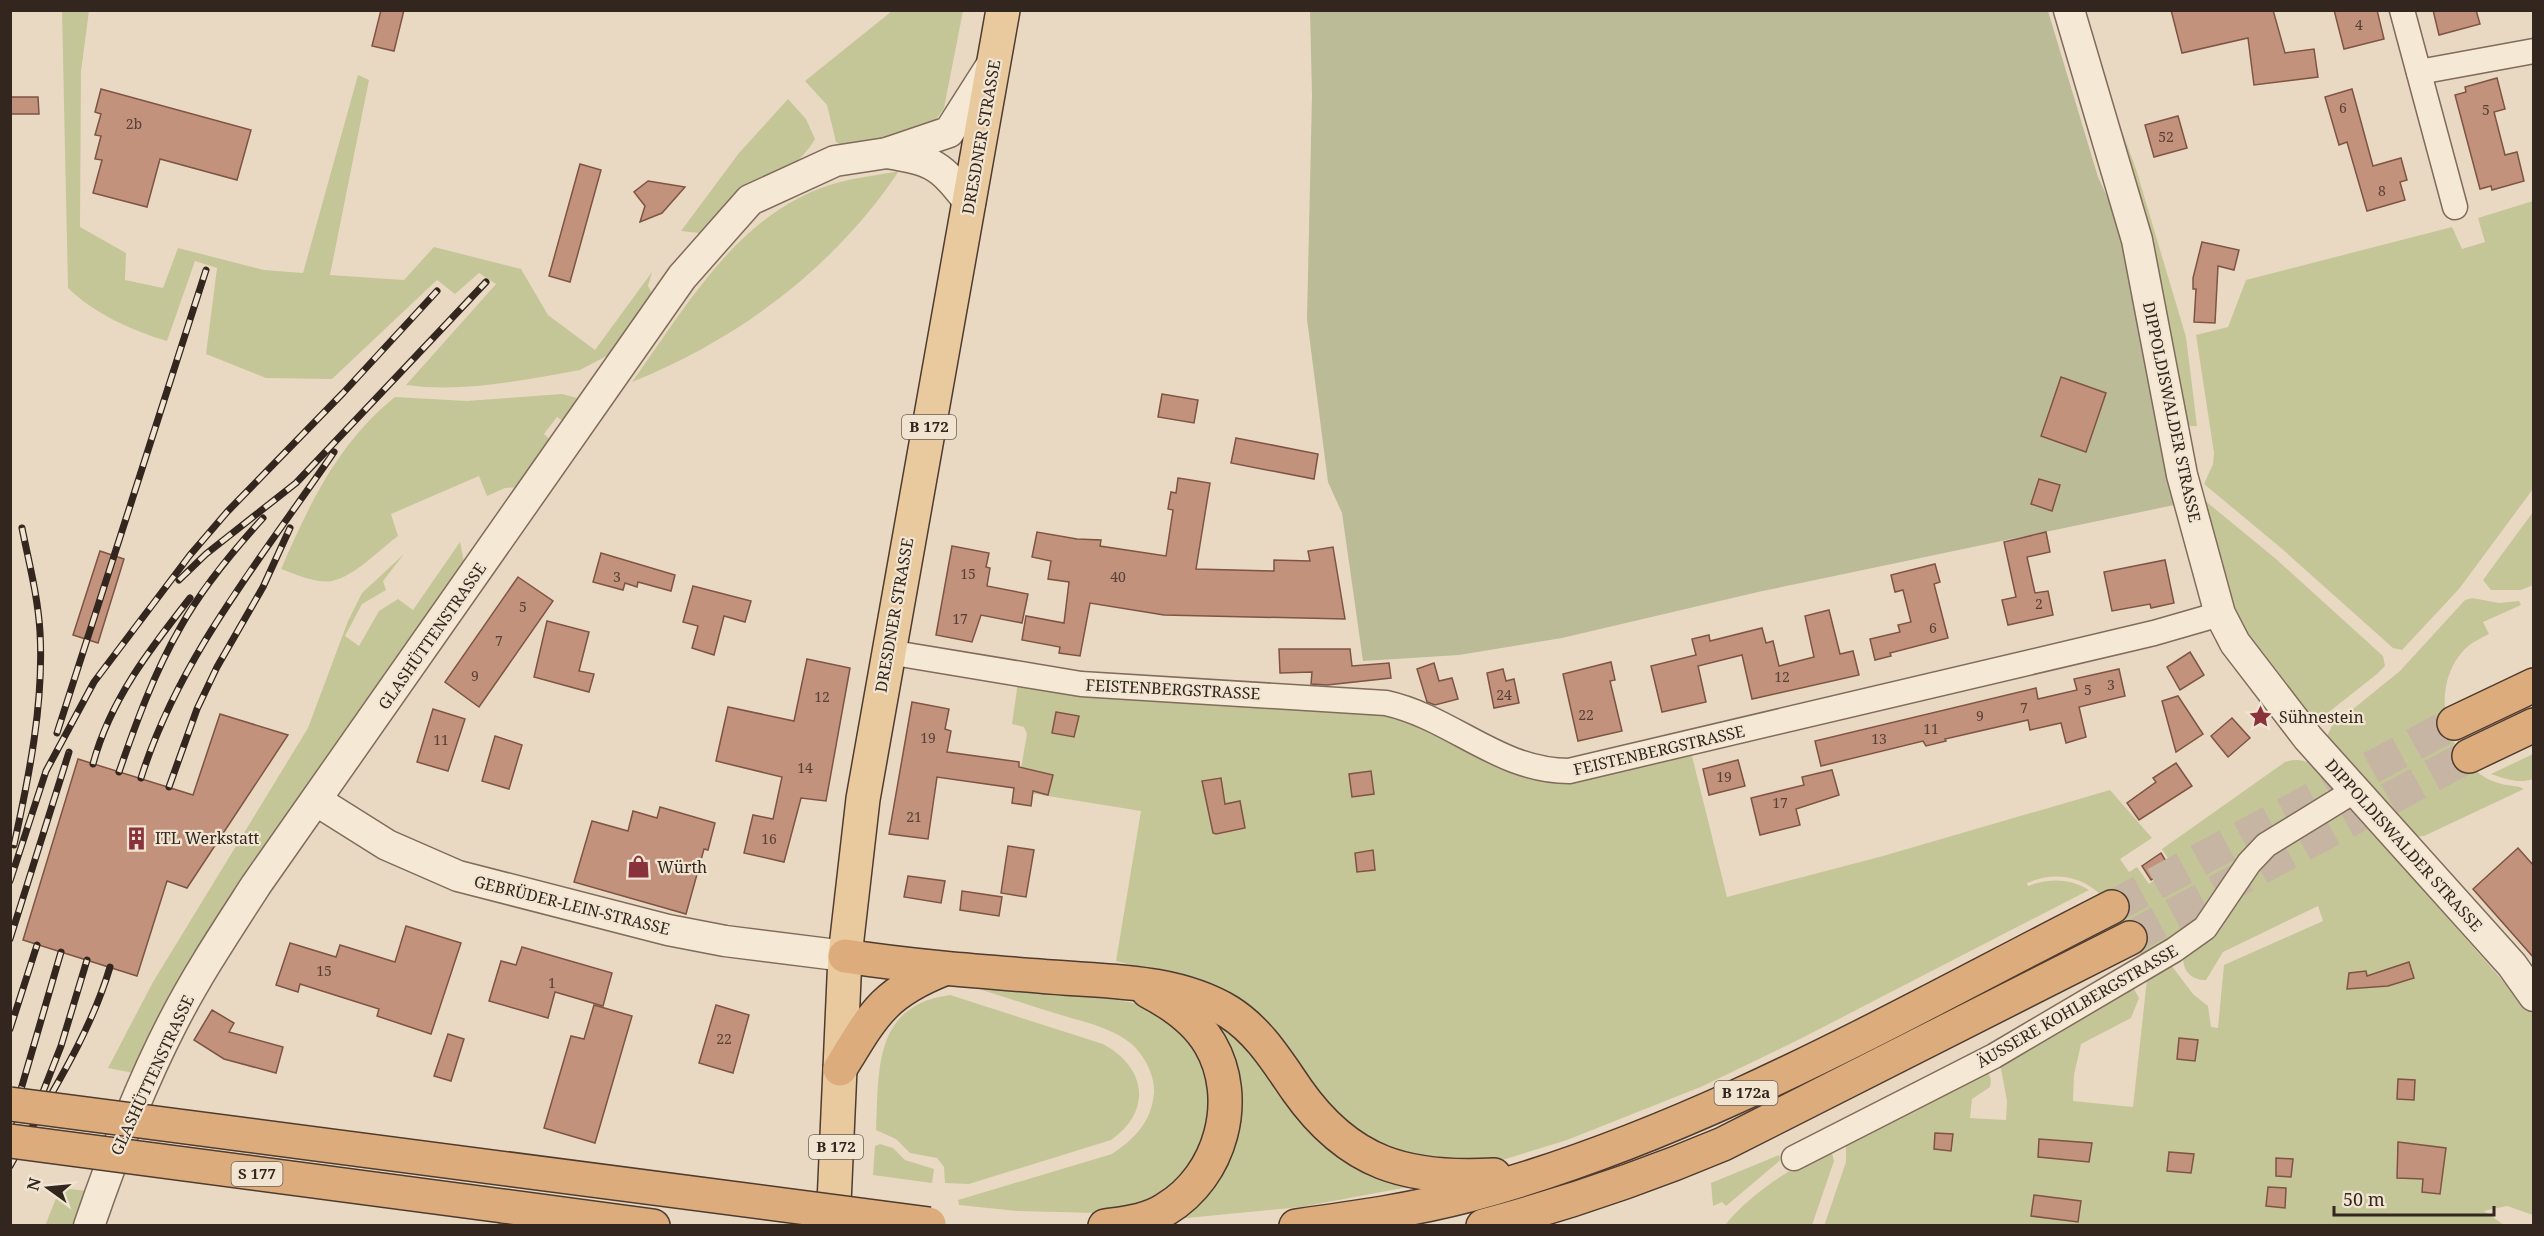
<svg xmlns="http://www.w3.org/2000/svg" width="2544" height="1236" viewBox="0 0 2544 1236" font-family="'Noto Serif',serif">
  <rect width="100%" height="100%" fill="#e9d9c3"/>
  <g fill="#c5c698">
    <path d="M62 11H89L81 71 80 227 126 253 125 280 163 288 178 248 264 270 303 273 358 75 369 80 330 275 404 280 434 247 521 269 548 315 595 350 652 272 648 286 653 295 616 351 580 370C523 380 463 393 406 385L496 284 479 273 455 294 437 280 332 379 266 378 206 354 217 268 195 261 167 341C133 331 93 313 68 288Z"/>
    <polygon points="892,11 963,11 944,108 934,122 936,130 844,146 836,142 827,105 805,81"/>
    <path d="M788 99 806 119 815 139C796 172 761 182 731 204 720 212 710 223 699 233L681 231 739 153Z"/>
    <polygon points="2112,104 2136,169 2186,337 2197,426 2190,426 2183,419"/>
    <path d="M899 171C833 269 740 338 632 382 688 304 741 208 840 182 859 177 879 175 899 171Z"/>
    <polygon points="2533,201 2533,489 2459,589 2402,650 2393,648 2281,548 2204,484 2213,464 2214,453 2196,335 2228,327 2246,280 2452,227 2462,249 2485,242 2478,218"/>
    <path d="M562 394 581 399 566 423 557 417 544 434 552 441 521 487 505 488 487 496 479 476 391 514 398 536C379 550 355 576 332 581 317 584 295 574 281 569 310 503 338 443 395 397L467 401Z"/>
    <polygon points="2203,499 2276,559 2383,656 2385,666 2377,674 2320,719 2307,719 2238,627"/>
    <polygon points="2533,512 2533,585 2521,590 2491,590 2483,580"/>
    <polygon points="460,542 464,562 133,1073 108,1068 153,982 308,728 348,621 362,593 404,554 383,581 386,590 362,604 345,636 359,646 379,611 398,599 413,610"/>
    <path d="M2472 598 2499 603 2519 601 2521 605 2483 622 2489 634C2481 638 2472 642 2465 649 2433 681 2441 740 2474 769 2481 776 2492 782 2502 784 2509 786 2517 785 2524 789L2424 836 2415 837 2328 745 2327 736 2332 726 2400 671 2465 600Z"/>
    <path d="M1018 682 1389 711 1525 776 1543 780 1691 752 1727 897 1883 856 2110 790 2152 838 2120 859 2129 872 2137 867 2149 884 2173 867 2162 849 2285 762C2307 754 2332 772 2326 796L2200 917 2197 915 2165 945 2143 960C2121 911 2088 858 2027 883L2028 886C2049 878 2070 878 2089 890L1798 1040 1703 1086 1567 1140 1486 1165 1379 1151 1188 980 1116 961 1141 811 1017 791 1027 734 1024 727 1012 724Z"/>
    <path d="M2533 754V779C2519 784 2505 779 2491 774Z"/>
    <path d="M2345 808 2354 812 2533 1015V1215L2507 1206 2484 1211 2504 1225 1824 1226 1846 1162V1143L1987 1068 1991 1080 1990 1087 1972 1099 1970 1118 2006 1120 2007 1101 2001 1069 2004 1058 2133 987 2139 998 2131 1018 2081 1044 2074 1075 2073 1101 2133 1107 2147 979 2171 965 2193 994 2208 1006 2211 1027 2218 1028 2224 965 2323 921 2318 906 2223 952 2206 980C2192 980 2183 972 2183 957L2268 854Z"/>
    <path d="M973 987 1105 998 1134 1003 1154 1010 1201 1049 1215 1104 1201 1159 1157 1201 1097 1213 1017 1211 959 1205 958 1200 1112 1154C1135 1138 1151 1123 1154 1093 1155 1074 1143 1053 1129 1042 1109 1027 1084 1022 1061 1015 1031 1006 1002 996 973 987Z"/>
    <path d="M950 995 1103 1044C1146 1067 1153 1111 1111 1140L969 1184 945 1183 944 1167 937 1158 910 1153 896 1139 876 1130C879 1070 873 1005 950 995Z"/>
    <polygon points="1209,1013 1414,1186 1301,1207 1177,1219 1215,1178"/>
    <polygon points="880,1144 893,1148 905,1160 934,1169 932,1183 873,1175 875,1146"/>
    <path d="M1831 1149 1834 1161 1812 1225 1724 1226C1751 1193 1793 1166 1831 1149Z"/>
    <polygon points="1779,1155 1780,1160 1777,1163 1726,1206 1722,1202 1713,1206 1711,1183"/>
    <polygon points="60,1188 88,1191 76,1225 45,1226"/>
  </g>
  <polygon fill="#bbbb97" points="1310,11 2048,11 2098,177 2123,231 2179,504 1758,592 1562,638 1459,655 1363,661 1342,513 1328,482 1307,319 1312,95"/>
  <g fill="#c3927c" stroke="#7e5444" stroke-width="1.5">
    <polygon points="381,10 404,10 394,51 372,46"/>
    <polygon points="2171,10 2273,10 2285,53 2314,49 2318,77 2254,85 2248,38 2182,53"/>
    <polygon points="2334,10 2377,10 2384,39 2344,49"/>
    <polygon points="2433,10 2476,10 2480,24 2439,35"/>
    <polygon points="2497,78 2505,109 2494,112 2505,155 2517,152 2524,181 2492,190 2491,186 2480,189 2455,95 2466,92 2465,87"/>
    <polygon points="101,89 251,130 237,180 160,159 147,207 93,193 102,160 95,159 101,136 95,135 101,114 95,112"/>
    <polygon points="2352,89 2373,166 2401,158 2407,180 2400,182 2405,200 2367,211 2347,142 2339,145 2325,97"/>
    <polygon points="10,97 38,97 39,114 10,114"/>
    <polygon points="2178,116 2187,148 2154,157 2145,125"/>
    <polygon points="580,164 601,170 570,282 549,276"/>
    <polygon points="648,181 685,187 662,213 640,222 645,206 634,192"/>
    <polygon points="2202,242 2239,250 2234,270 2218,266 2215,323 2194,322 2196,289 2193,289 2193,278"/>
    <polygon points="2061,377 2106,393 2086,452 2041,436"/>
    <polygon points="1162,394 1198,400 1194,423 1158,417"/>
    <polygon points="1236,438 1318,454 1314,479 1231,463"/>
    <polygon points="1178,478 1210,483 1196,569 1274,571 1274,560 1310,561 1308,551 1333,547 1345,619 1164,615 1090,603 1080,656 1059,653 1060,647 1022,640 1026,616 1064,623 1069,582 1048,579 1051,561 1032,557 1037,532 1077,539 1101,540 1100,546 1166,556 1173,510 1168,509 1171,492 1176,493"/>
    <polygon points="2039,479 2060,485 2052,511 2031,504"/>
    <polygon points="2046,532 2050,552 2027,557 2035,593 2048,591 2053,615 2008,625 2002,600 2016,597 2004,542"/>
    <polygon points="952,546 989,553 986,567 990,568 987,586 1028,594 1022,623 981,615 972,642 936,635"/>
    <polygon points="100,551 124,559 98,643 73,635"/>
    <polygon points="601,553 675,575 671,591 638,582 637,587 625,583 623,590 593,582"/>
    <polygon points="2165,560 2174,603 2151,608 2150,604 2112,611 2104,572"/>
    <polygon points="1935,564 1940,582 1934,584 1948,638 1890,653 1891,656 1875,660 1870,639 1900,632 1898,625 1911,622 1903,590 1895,592 1891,575"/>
    <polygon points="518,577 553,601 479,707 445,682"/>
    <polygon points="693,586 751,601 745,622 724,616 714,655 692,648 698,626 683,622"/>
    <polygon points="1829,610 1840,654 1853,651 1859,675 1752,699 1742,655 1698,666 1706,702 1662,712 1651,666 1696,655 1692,639 1709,635 1710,641 1762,628 1766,643 1773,641 1779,666 1814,657 1805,616"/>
    <polygon points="547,621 589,632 579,671 594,674 589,692 534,677"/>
    <polygon points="1279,649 1350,649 1352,666 1389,663 1391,678 1327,685 1311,684 1312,672 1280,673"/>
    <polygon points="2190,652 2204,675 2180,690 2167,667"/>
    <polygon points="807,659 850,668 826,801 801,798 784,862 744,853 753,815 773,819 782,777 716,761 728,707 794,721"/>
    <polygon points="1611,662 1615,680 1610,681 1622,731 1578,741 1563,674"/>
    <polygon points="1434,663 1439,681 1452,678 1458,699 1435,705 1427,702 1417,669"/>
    <polygon points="1503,669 1506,681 1514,679 1519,703 1494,708 1487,673"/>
    <polygon points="2119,669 2125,696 2079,707 2086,737 2066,743 2061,723 2030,730 2028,720 1945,739 1946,741 1926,746 1923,741 1821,766 1815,741 2036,688 2038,699 2077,690 2074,679"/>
    <polygon points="2178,696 2203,734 2176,752 2162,701"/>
    <polygon points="912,702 949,709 945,729 951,731 947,752 1019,762 1019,767 1053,775 1048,795 1033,791 1031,806 1012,803 1014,788 937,777 928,839 889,834"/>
    <polygon points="433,709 465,719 448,771 417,762"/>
    <polygon points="1056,712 1079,716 1074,737 1052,733"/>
    <polygon points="220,714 288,735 187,888 167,881 137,976 23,940 78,759 193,795"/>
    <polygon points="2232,718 2250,738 2228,757 2211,736"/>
    <polygon points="495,736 522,745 509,789 482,781"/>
    <polygon points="1738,760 1745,786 1709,795 1703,769"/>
    <polygon points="2176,763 2192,786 2139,820 2127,803 2156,782 2153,778"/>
    <polygon points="1832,770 1839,795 1796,809 1800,825 1760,835 1751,798 1804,785 1802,777"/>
    <polygon points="1371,771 1374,794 1352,797 1349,774"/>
    <polygon points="1221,778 1225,804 1240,801 1245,828 1216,834 1213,833 1202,781"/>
    <polygon points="660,807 715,823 708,850 704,849 686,914 574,882 592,821 628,831 633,811 657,818"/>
    <polygon points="1008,846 1034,850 1026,897 1001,893"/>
    <polygon points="2518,848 2534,866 2534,958 2473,889"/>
    <polygon points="1373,850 1375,870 1357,872 1355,853"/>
    <polygon points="2161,853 2170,868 2151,880 2142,866"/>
    <polygon points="908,876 945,881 941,903 904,897"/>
    <polygon points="962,891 1002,897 999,916 960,910"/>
    <polygon points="406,926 461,943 431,1034 377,1016 379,1009 300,984 298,992 276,985 290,943 336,957 340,945 395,962"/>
    <polygon points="522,947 612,973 603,1006 555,992 548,1018 489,1001 501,961 516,965"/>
    <polygon points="2409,962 2414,978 2388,986 2347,989 2349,973 2366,971 2367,976"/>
    <polygon points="594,1005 632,1016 595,1143 544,1128 571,1036 584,1039"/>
    <polygon points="716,1005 749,1015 733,1073 699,1063"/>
    <polygon points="212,1010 234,1023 229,1032 283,1047 276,1073 224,1059 194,1040"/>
    <polygon points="448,1034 464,1039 451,1081 434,1076"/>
    <polygon points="2179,1038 2198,1040 2195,1061 2177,1059"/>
    <polygon points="2398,1079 2415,1080 2414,1100 2397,1099"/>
    <polygon points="1935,1133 1953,1134 1951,1151 1934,1149"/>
    <polygon points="2039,1139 2092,1143 2089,1162 2038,1157"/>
    <polygon points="2398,1142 2446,1148 2440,1194 2422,1192 2423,1179 2397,1178"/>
    <polygon points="2169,1152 2194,1154 2191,1173 2167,1171"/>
    <polygon points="2276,1158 2293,1159 2291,1177 2276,1176"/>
    <polygon points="2268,1187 2286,1188 2285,1208 2266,1206"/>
    <polygon points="2034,1195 2081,1201 2078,1222 2031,1216"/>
  </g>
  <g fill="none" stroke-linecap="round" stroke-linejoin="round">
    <g stroke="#c5b5a2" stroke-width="33" stroke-dasharray="33 16" stroke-linecap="butt">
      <polyline points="2112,907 2454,723"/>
      <polyline points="2130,938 2469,756"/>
    </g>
    <defs>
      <g id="minor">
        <polyline points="2402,10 2455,207"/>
        <polyline points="2419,72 2534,51"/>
        <path d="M888 652 1081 684 1386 703C1453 718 1499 771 1569 771L2154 633 2220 614"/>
        <polyline points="1794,1158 1994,1056 2174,950 2205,928 2249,863 2266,845 2354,791"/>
      </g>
      <g id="tertiary">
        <polyline points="2069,10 2137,240 2182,475 2220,614 2235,643 2308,738 2512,965 2534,996"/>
        <path d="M887 153C935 161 940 165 970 203"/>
        <polyline points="317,801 387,845 458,876 668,930 725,941 845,956"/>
        <path d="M89 1226C113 1156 139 1088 173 1022 197 975 227 930 256 885L682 277 750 200 835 161 887 153 949 132 991 66"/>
      </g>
      <polyline id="primary" points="833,1226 845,956 863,799 1003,10"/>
      <g id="trunk">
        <polyline points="2454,723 2534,685"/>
        <polyline points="2469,756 2534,725"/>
        <path d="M845 956C910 966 974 971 1039 976 1102 982 1173 978 1229 1012 1259 1031 1277 1061 1297 1090 1349 1164 1407 1180 1494 1175"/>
        <path d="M840 1069C873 1015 883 993 944 969"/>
        <polyline points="503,1206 653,1226"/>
        <path d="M1105 1226C1126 1223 1148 1221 1166 1209 1221 1176 1242 1099 1210 1044 1196 1020 1171 1003 1148 991"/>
        <path d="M1296 1226C1354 1218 1412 1210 1469 1195 1697 1134 1903 1013 2112 907"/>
        <path d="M1483 1226C1565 1204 1645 1177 1723 1144L2130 938"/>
      </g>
    </defs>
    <use href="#minor" stroke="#816b5c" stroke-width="27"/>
    <use href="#tertiary" stroke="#816b5c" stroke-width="33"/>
    <use href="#primary" stroke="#4f3b2f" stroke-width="36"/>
    <use href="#trunk" stroke="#4f3b2f" stroke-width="36"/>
    <use href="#minor" stroke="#f5e8d5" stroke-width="24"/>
    <use href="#tertiary" stroke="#f5e8d5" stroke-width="30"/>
    <use href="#primary" stroke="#e9c99e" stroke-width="33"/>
    <use href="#trunk" stroke="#dcac7c" stroke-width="33"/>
    <defs>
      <g id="rail">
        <polyline points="179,580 206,554 296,483 486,282"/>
        <polyline points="57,733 206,270"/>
        <path d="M93 764C110 700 150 649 190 598"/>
        <path d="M119 772C136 723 154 673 180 628 202 588 233 551 263 518"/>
        <path d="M141 778C179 657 263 556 334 452"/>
        <polyline points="169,787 197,709 217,667 263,587 290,528"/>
        <path d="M14 845C29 776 44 703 40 632 38 597 29 563 22 528"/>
        <polyline points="10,881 46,771 94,682 190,555 227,512 343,393 437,291"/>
        <polyline points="10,939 69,752"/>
        <polyline points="10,1029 37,945"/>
        <polyline points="41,1097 61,1046 87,960"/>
        <polyline points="10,1127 61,952"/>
        <path d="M10 1166C46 1101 89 1038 110 967"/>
      </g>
    </defs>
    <use href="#rail" stroke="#33261e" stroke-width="7"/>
    <use href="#rail" stroke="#f1e5d2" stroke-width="4.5" stroke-dasharray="14" stroke-linecap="butt"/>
    <defs>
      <g id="trunk-bridge">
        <polyline points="10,1104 929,1224"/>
        <polyline points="10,1141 503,1206"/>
      </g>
    </defs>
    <use href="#trunk-bridge" stroke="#4f3b2f" stroke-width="36" stroke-linecap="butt"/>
    <use href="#trunk-bridge" stroke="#dcac7c" stroke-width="33"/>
  </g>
  <defs>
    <symbol id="sight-bare" viewBox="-9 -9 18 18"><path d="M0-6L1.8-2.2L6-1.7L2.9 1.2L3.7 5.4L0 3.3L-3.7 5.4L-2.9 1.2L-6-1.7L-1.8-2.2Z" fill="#8a323c" stroke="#f1e5d2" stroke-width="2.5" paint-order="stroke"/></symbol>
    <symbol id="building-bare" viewBox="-9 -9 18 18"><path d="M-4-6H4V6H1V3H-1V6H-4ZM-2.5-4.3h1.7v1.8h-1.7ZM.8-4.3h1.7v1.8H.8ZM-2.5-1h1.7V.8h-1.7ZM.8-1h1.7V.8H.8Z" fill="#8a323c" stroke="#f1e5d2" stroke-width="2.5" paint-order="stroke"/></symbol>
    <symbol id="shop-bare" viewBox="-9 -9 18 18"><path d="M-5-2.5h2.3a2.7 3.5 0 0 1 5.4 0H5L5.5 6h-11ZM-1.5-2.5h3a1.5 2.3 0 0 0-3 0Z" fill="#8a323c" stroke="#f1e5d2" stroke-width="2.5" paint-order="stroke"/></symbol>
  </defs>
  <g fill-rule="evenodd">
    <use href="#sight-bare" x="2244" y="700" width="33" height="33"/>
    <use href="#building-bare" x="120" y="822" width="33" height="33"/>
    <use href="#shop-bare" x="622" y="850" width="33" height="33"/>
  </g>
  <g text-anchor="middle" stroke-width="4.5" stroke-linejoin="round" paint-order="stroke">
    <g font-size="14" fill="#574136">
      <text x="2359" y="30">4</text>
      <text x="2343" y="113">6</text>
      <text x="2486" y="115">5</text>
      <text x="134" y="129">2b</text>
      <text x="2166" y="142">52</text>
      <text x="2382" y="196">8</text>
      <text x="968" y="579">15</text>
      <text x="617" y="582">3</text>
      <text x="1118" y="582">40</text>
      <text x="2039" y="609">2</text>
      <text x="523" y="612">5</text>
      <text x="960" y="624">17</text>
      <text x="1933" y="633">6</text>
      <text x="499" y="646">7</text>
      <text x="475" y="681">9</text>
      <text x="1782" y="682">12</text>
      <text x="2111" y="690">3</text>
      <text x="2088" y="695">5</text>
      <text x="1504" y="700">24</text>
      <text x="822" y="702">12</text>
      <text x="2024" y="713">7</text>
      <text x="1586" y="720">22</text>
      <text x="1980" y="721">9</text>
      <text x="1931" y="734">11</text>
      <text x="928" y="743">19</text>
      <text x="1879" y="744">13</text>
      <text x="441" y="745">11</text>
      <text x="805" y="773">14</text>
      <text x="1724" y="782">19</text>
      <text x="1780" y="808">17</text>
      <text x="914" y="822">21</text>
      <text x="769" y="844">16</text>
      <text x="324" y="976">15</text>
      <text x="552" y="988">1</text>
      <text x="724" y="1044">22</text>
    </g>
    <g fill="#f1e5d2" stroke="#6c5f54" stroke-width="1.5">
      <rect x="902" y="415" width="54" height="24" rx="4.5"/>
      <rect x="1714.5" y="1081" width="63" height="24" rx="4.5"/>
      <rect x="809" y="1135" width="54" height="24" rx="4.5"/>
      <rect x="231.5" y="1162" width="51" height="24" rx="4.5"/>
    </g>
    <g font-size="15" font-weight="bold" fill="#33261e">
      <text x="929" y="432">B 172</text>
      <text x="1746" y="1098">B 172a</text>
      <text x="836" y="1152">B 172</text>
      <text x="257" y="1179">S 177</text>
    </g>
    <g font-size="16" fill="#33261e" stroke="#f1e5d2">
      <text transform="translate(981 137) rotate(-80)" y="6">DRESDNER STRASSE</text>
      <text transform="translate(2172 412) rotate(78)" y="6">DIPPOLDISWALDER STRASSE</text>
      <text transform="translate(894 615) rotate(-80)" y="6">DRESDNER STRASSE</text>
      <text transform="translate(432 636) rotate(-55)" y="6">GLASHÜTTENSTRASSE</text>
      <text transform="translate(1173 689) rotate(3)" y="6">FEISTENBERGSTRASSE</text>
      <text transform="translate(1659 750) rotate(-13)" y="6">FEISTENBERGSTRASSE</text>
      <text transform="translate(2404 845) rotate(48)" y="6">DIPPOLDISWALDER STRASSE</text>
      <text transform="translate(572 905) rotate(14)" y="6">GEBRÜDER-LEIN-STRASSE</text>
      <text transform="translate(2077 1006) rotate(-30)" y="6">ÄUSSERE KOHLBERGSTRASSE</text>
      <text transform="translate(152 1075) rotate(-65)" y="6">GLASHÜTTENSTRASSE</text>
    </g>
    <g font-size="16" fill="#33261e" stroke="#f1e5d2" text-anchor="start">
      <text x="2279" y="723">Sühnestein</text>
      <text x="155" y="844">ITL Werkstatt</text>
      <text x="657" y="873">Würth</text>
    </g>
  </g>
  <rect width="2544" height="1236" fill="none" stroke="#33261e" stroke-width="24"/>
  <g transform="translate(48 1188) rotate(285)" stroke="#f1e5d2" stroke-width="4.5" paint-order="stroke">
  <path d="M0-4.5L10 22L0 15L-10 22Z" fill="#33261e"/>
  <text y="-9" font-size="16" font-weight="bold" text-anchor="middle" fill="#33261e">N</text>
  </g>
  <path d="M2334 1206v9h160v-9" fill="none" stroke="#33261e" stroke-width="3"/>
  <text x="2343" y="1206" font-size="18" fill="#33261e" stroke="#f1e5d2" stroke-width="4.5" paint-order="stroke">50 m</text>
</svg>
